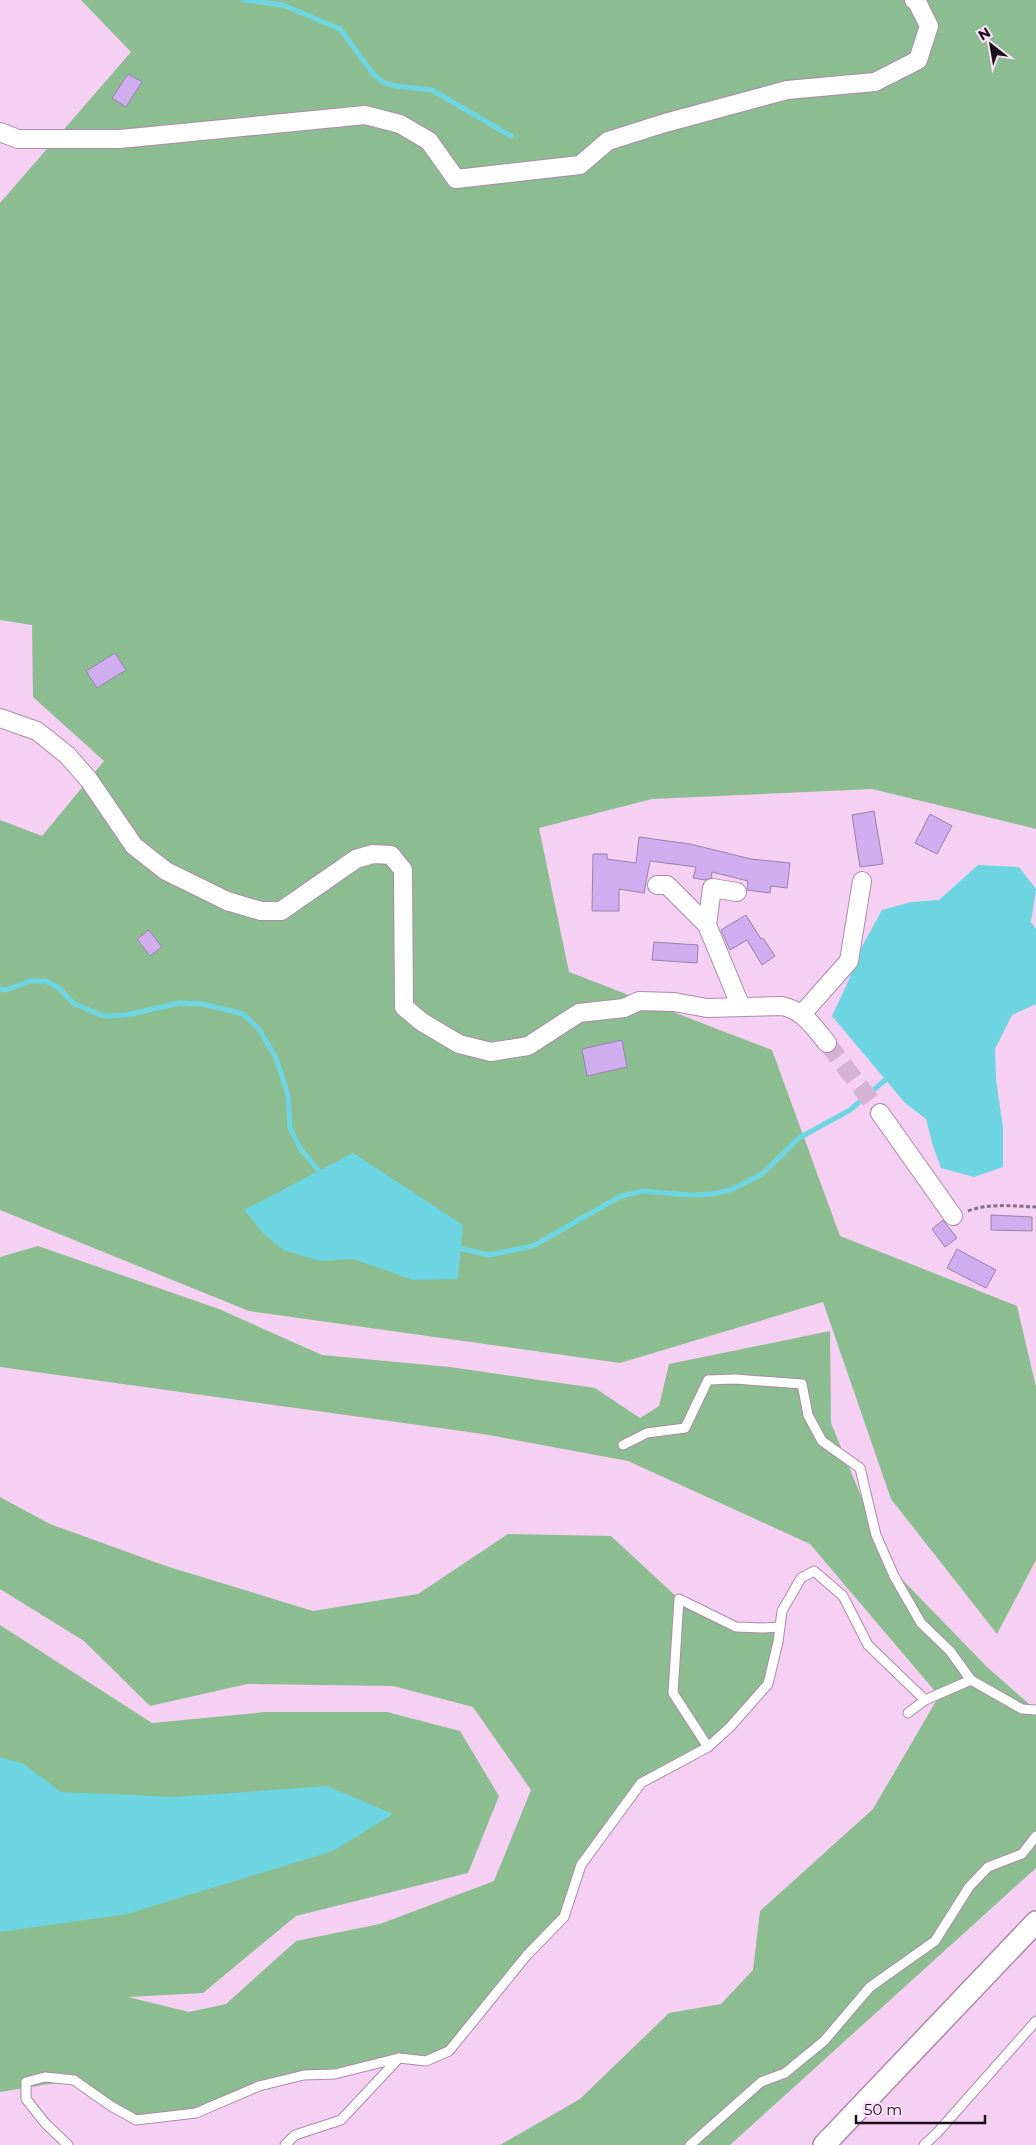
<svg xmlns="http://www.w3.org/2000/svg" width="1036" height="2145" viewBox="0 0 1036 2145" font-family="Montserrat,sans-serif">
  <rect width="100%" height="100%" fill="#f5d0f3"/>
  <g fill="#8bbd90">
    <polygon points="81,0 1036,0 1036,829 872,789 652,799 539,828 569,972 772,1050 840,1236 1017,1306 1036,1387 1036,1560 997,1634 891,1499 823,1302 620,1363 249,1311 0,1210 0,820 42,836 104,761 33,697 32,625 0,620 0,203 131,52"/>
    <polygon points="38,1246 219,1309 322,1355 450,1367 595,1388 640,1418 659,1406 669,1364 830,1331 831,1423 890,1567 987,1667 1036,1710 1036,1868 730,2145 500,2145 580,2099 669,2013 721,2004 753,1970 760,1911 873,1809 939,1696 810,1544 628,1461 483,1434 0,1367 0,1257"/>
    <polygon points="0,1497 50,1524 166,1566 313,1611 418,1594 508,1534 611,1536 679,1599 736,1627 780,1627 768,1684 708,1747 641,1783 581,1865 564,1917 449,2051 426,2061 399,2058 335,2074 304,2075 196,2113 136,2120 74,2080 0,2092 0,1625 152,1723 265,1712 387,1712 460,1731 499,1796 468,1873 296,1916 203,1993 128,1997 189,2012 226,2004 296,1941 380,1924 494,1881 531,1790 473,1707 393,1686 247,1684 150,1706 84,1641 0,1589"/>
  </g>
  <g fill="#6dd4e2">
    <polygon points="978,865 1019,867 1036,889 1031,922 1036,929 1036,1004 1012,1015 995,1049 996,1079 1003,1128 1003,1167 974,1177 941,1168 933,1146 926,1119 905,1103 832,1016 848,982 858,954 882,910 911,902 939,900"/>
    <polygon points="353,1153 463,1225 458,1279 413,1280 353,1259 320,1261 283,1250 263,1233 244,1210"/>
    <polygon points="0,1757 24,1764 61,1792 175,1797 327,1786 393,1814 333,1851 127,1914 0,1932"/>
  </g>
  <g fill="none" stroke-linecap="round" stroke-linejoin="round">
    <g stroke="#6dd4e2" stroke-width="5">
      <polyline points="244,0 283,5 340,29 374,75 383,82 395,86 432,90 511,136"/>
      <polyline points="0,989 6,990 30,981 45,981 58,987 73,1003 103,1016 126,1015 180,1003 203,1004 243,1014 259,1029 276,1058 288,1095 290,1128 300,1148 323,1176"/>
      <polyline points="455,1247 489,1255 533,1246 621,1196 643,1191 690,1195 713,1194 733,1189 762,1174 799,1138 850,1110 890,1076"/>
    </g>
  </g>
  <g fill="#cfadef" stroke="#9683aa">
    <polygon points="128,74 142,82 126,107 112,98"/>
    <polygon points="115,653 126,670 97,688 86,671"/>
    <polygon points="874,811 883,864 860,867 852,815"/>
    <polygon points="930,814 952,826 937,854 915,843"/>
    <polygon points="639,837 690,844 751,859 790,863 787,888 771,886 770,893 747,890 748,881 712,872 711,878 705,880 693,878 696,867 650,861 644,893 619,889 619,911 592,911 593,854 607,854 607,859 636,863"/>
    <polygon points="746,915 761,939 763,938 775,956 762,965 747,940 730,950 721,930"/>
    <polygon points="149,930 162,947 150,956 137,939"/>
    <polygon points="654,942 698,945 697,963 652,960"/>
    <polygon points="622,1040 627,1067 587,1076 582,1049"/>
    <polygon points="991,1215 1032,1217 1032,1231 991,1230"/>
    <polygon points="943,1220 957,1238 945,1247 932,1229"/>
    <polygon points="957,1249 996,1270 986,1288 947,1268"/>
  </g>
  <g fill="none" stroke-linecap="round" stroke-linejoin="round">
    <polyline stroke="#d4b3d2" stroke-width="18" stroke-dasharray="18 9" stroke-linecap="butt" points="827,1043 880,1113"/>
    <defs>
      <g id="service">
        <polyline points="623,1445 647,1433 685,1428 708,1380 735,1379 802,1384 808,1415 822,1441 860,1468 876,1535 894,1576 921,1623 950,1651 971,1680 1022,1709 1036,1710"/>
        <polyline points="908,1713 925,1700 971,1680"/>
        <polyline points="708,1747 673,1693 679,1599 736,1627 763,1628 780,1627"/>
        <polyline points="68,2145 45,2123 26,2099 26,2082 45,2077 74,2080 111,2106 136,2120 196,2113 259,2086 304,2075 335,2074 399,2058"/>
        <polyline points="285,2145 295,2135 341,2120 399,2058 426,2061 449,2051 527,1955 564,1917 581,1865 641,1783 708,1747 730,1727 768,1684 778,1642 782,1611 801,1578 814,1571 843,1596 868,1645 925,1700"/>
        <polyline points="690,2145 761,2082 785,2073 824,2041 870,1987 935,1941 969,1887 988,1867 1022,1854 1036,1836"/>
        <polyline points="924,2145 937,2133 1036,2021"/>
      </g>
      <g id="minor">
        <polyline points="0,132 18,139 120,139 365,115 400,124 429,141 456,179 580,165 608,141 665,123 787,90 875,82 918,60 929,26 917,2 914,0"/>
        <path d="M0 718 37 731 67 755 89 780 134 846 166 871 227 901 261 911H281L356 859 373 854 391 855 403 870 404 1007 422 1022 459 1044 491 1052 528 1046 579 1013 624 1008 639 1001 674 1002 707 1008 782 1006C803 1010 814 1027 827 1043"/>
        <polyline points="657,885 667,885 707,925 741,1007"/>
        <polyline points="707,925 712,888 737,892"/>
        <polyline points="802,1014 849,961 862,881"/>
        <polyline points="880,1113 953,1216"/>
      </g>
      <polyline id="tertiary" points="824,2145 1036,1922"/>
    </defs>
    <use href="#service" stroke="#ac8aab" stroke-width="11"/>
    <use href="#minor" stroke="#ac8aab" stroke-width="20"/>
    <use href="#tertiary" stroke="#ac8aab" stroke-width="24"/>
    <path stroke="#897088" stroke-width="3" stroke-dasharray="4 2.5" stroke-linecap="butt" d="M968 1211C989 1203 1014 1206 1036 1207"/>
    <use href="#service" stroke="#fff" stroke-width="9"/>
    <use href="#minor" stroke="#fff" stroke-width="18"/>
    <use href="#tertiary" stroke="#fff" stroke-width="21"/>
  </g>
  <g transform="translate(991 45) rotate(329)" stroke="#fee0fc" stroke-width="4" paint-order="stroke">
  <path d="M0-4L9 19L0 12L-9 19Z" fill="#190d19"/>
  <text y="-8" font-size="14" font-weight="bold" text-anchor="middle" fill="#190d19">N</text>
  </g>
  <path d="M856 2115v8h129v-8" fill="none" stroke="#190d19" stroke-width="2.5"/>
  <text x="864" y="2115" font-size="15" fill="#190d19" stroke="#fee0fc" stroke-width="4" paint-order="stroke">50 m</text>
</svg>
